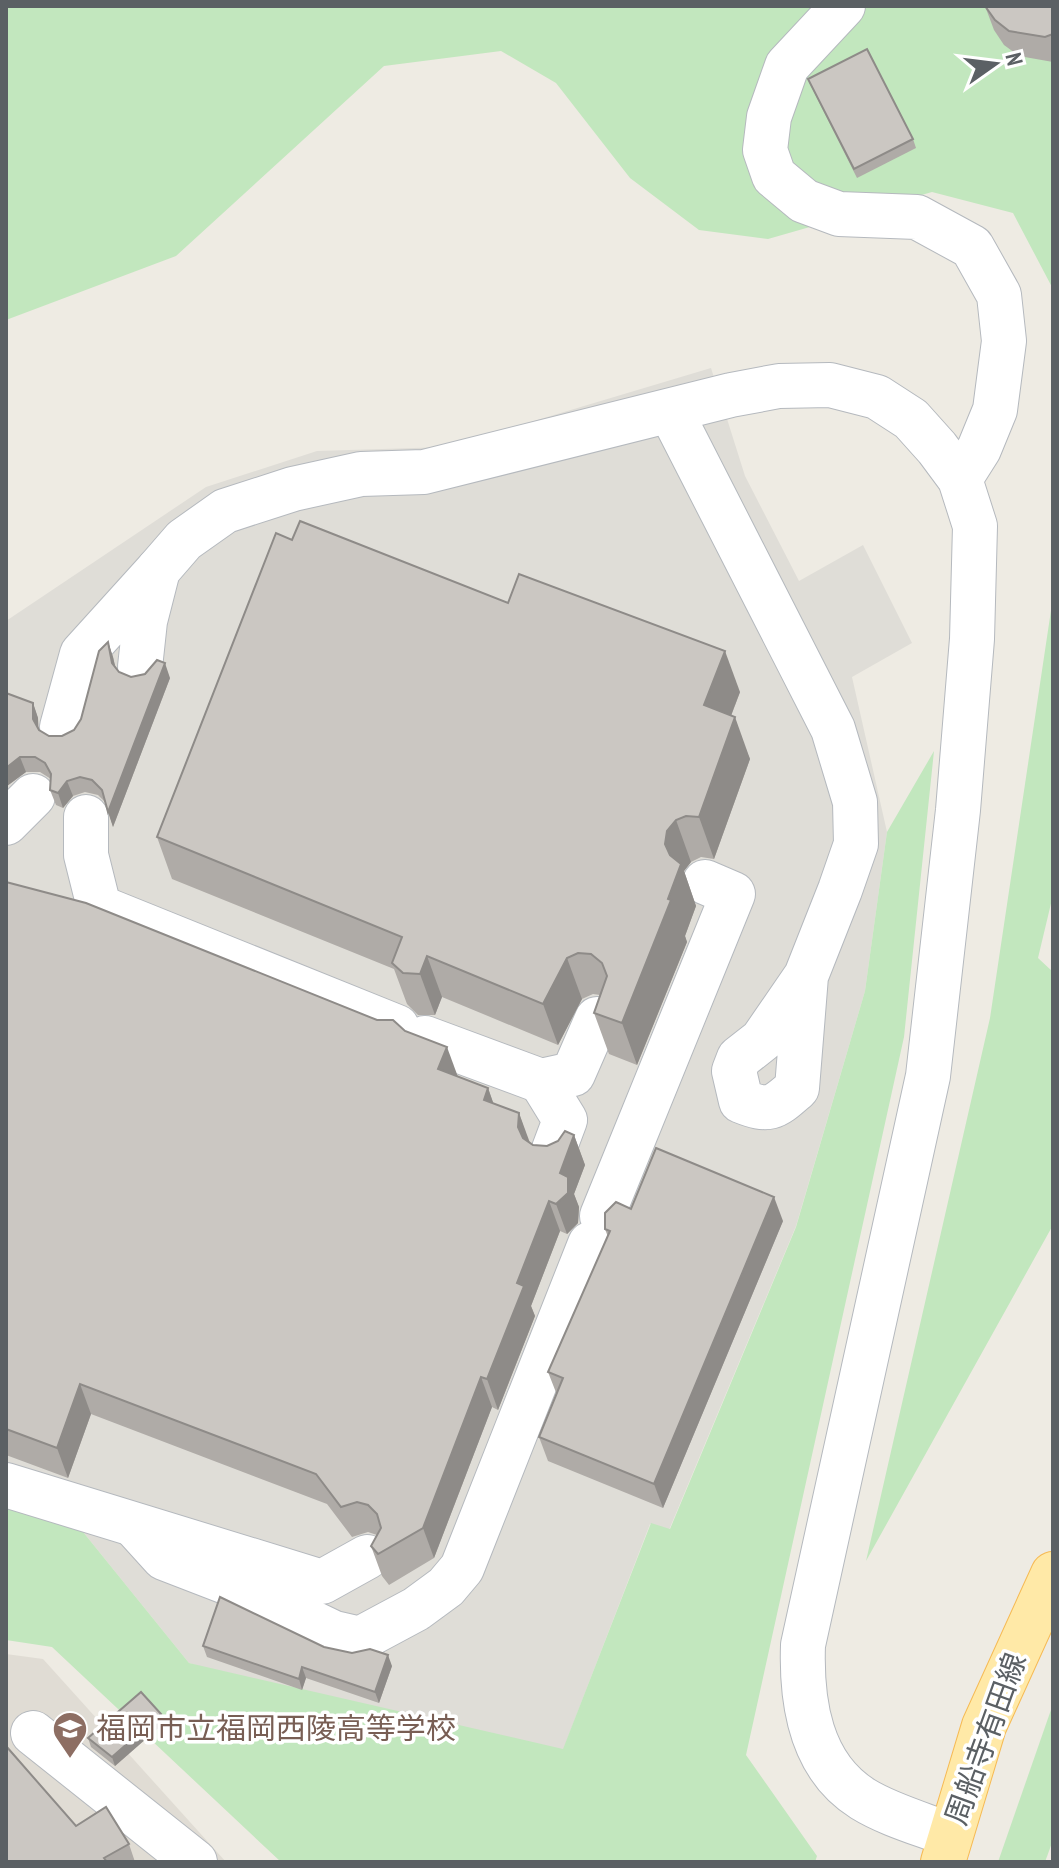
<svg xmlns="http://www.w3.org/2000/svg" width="1059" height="1868" viewBox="0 0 1059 1868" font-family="'PT Sans Narrow','Noto Sans JP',sans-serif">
  <rect width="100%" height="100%" fill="#eeebe3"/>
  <polygon fill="#dfddd7" points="711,368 745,476 799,581 863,545 912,643 852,677 887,832 865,991 796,1226 669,1530 650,1524 563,1750 294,1696 189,1663 75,1522 6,1501 6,621 206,487 317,451 447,447"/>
  <polygon fill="#e0dcd4" points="6,1654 43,1659 226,1862 6,1862"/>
  <g fill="#c2e7be">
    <polygon points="6,6 1053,6 1053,289 1013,213 932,192 768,239 699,230 630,178 556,83 501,51 384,66 176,256 6,320"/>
    <polygon points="1053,597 1053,895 1038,958 1053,972 1053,1225 866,1561 990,1018"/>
    <polygon points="934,751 904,1037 746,1755 817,1856 815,1862 281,1862 52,1647 6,1640 6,1501 75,1522 189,1663 563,1749 651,1523 670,1529 796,1227 865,991 887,832"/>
    <polygon points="1053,1704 1053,1840 1045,1862 998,1862"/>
  </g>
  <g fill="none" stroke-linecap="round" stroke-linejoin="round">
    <defs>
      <g id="minor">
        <polyline points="843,6 787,66 769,117 765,150 774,176 804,201 839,214 917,217 972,247 999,295 1004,341 995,410 979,449 960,479"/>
        <path d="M671 412 833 729 855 802 856 844 840 890 806 976 762 1040 739 1058 734 1071 741 1101C771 1113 775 1107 797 1088L806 976"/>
        <path d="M158 570 184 540 225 511 293 489 361 474 424 472 731 395 779 386 830 385 877 397 911 419 937 448 960 479 975 526 972 639 958 810 928 1076 803 1645C801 1702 810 1766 863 1799 889 1815 922 1824 950 1835"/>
        <polyline points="62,727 82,654 158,570 145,621 140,667"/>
        <polyline points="86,817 86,855 99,907 397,1027"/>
        <polyline points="6,823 33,796"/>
        <polyline points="425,1038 541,1081 573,1074 597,1019"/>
        <polyline points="541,1081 565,1120 553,1152"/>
        <polyline points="602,1216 733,894 705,882"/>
        <polyline points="6,1485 322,1582 367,1557"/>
        <polyline points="135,1526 164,1558 234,1585 334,1633 360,1639 416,1609 446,1587 462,1568 590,1244"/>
        <polyline points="33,1733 195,1862"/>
      </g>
      <polyline id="major" points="943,1862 984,1726 1053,1574"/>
    </defs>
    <use href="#minor" stroke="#b5b9be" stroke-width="46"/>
    <use href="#major" stroke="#f6ba54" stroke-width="46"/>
    <use href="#minor" stroke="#fff" stroke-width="44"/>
    <use href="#major" stroke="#ffe9a7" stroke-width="44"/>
  </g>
  <g fill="#afaba7">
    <polygon points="985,6 1053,6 1053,62 1019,56 1004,45 994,30"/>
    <polygon points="808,79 913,139 916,148 857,178 812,88"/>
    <polygon points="292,540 508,603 740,692 731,716 750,759 714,859 701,857 691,862 684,871 696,906 685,936 687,942 637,1065 609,1054 594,1013 600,995 593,994 582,999 558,1045 442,997 435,1015 418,1015 407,1004 394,969 172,879 157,837"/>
    <polygon points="108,642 113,657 115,667 119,672 131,677 170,678 113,827 106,803 98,795 85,792 73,796 63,808 56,805 50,790 51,779 40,772 26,772 7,786 6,786 6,693 33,703 38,718 39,730 49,736 62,736 74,730 81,719"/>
    <polygon points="6,882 405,1031 458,1077 488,1088 493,1103 519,1113 529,1143 533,1145 547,1146 574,1135 585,1165 574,1194 579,1207 578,1223 567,1234 560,1231 531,1306 535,1316 498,1410 492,1407 434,1558 389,1585 382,1576 371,1546 377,1535 368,1532 352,1537 327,1504 91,1414 68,1478 6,1455"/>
    <polygon points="631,1209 783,1221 663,1508 548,1461 539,1437 557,1395 548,1372 608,1237 605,1229"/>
    <polygon points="203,1646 324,1647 392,1666 379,1703 306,1678 302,1690 207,1657"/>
    <polygon points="161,1714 164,1723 115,1766 91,1747 88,1738"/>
    <polygon points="76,1826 129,1844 135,1862 6,1862"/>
  </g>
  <g fill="#8e8b88">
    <polygon points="108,642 113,657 118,678 112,663"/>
    <polygon points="725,651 740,692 719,747 704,705"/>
    <polygon points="165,663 170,678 113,827 108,812"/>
    <polygon points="33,703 38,718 38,734 33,719"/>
    <polygon points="735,717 750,759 714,859 699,817"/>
    <polygon points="20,757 26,772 7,786 6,783 6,768"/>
    <polygon points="67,781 73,796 63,808 58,793"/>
    <polygon points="676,820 691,862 684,871 696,906 685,936 687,942 637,1065 622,1023 668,899 665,844 667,831"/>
    <polygon points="427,956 442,997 435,1015 420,974"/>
    <polygon points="567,958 582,999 558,1045 543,1004"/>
    <polygon points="447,1047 458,1077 438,1069"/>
    <polygon points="488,1088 499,1119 484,1100"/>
    <polygon points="519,1113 530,1143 529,1157 518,1127"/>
    <polygon points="574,1135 585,1165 574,1194 579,1207 578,1223 567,1234 556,1204 560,1173"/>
    <polygon points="774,1197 783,1221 663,1508 654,1484"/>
    <polygon points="549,1201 560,1231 531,1306 535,1316 498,1410 487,1379 517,1283"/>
    <polygon points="481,1377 492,1407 434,1558 423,1528"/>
    <polygon points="80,1384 91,1414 68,1478 57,1448"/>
    <polygon points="388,1655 392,1666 379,1703 375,1692"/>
    <polygon points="302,1667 306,1678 302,1690 299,1679"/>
    <polygon points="161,1714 164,1723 115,1766 112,1757"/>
  </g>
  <g fill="#cbc7c2" stroke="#8e8b88" stroke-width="2">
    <polygon points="985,6 1053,6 1053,34 1045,37 1009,31 995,20"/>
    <polygon points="867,49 913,139 854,169 808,79"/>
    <polygon points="300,521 508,603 519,574 725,651 704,705 735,717 699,817 686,816 676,820 667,831 665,844 670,855 681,864 668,899 671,900 622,1023 594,1013 607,976 602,963 591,954 578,953 567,958 543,1004 427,956 420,974 403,973 392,963 402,937 157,837 276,533 292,540"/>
    <polygon points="108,642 112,663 119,672 131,677 145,674 157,660 165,663 108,812 102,790 92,780 80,777 67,781 58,793 50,790 51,774 45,763 35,757 20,757 6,768 6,693 33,703 33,719 39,730 49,736 62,736 74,730 81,719 99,651"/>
    <polygon points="6,882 86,903 377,1020 393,1020 405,1031 447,1047 438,1069 488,1088 484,1100 519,1113 518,1127 523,1138 533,1145 547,1146 558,1141 565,1131 574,1135 560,1173 568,1177 568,1193 556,1204 549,1201 517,1283 524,1286 487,1379 481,1377 423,1528 378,1554 371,1546 381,1528 377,1514 368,1505 357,1502 341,1507 316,1474 80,1384 57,1448 6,1429"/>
    <polygon points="656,1148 774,1197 654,1484 539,1437 563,1378 548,1372 610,1231 605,1229 605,1213 616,1202 631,1209"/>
    <polygon points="220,1597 324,1647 352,1653 370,1649 388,1655 375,1692 302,1667 299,1679 203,1646"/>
    <polygon points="141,1692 161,1714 112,1757 88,1738"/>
    <polygon points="6,1746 76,1826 106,1807 129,1844 104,1858 107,1862 6,1862"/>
  </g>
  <defs>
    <symbol id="school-pin" viewBox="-11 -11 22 30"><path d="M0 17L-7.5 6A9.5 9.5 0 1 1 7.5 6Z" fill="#8d6e63" stroke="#fff"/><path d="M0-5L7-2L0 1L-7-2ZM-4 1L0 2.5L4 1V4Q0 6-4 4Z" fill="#fff"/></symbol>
  </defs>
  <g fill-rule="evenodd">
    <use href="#school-pin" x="50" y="1709" width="40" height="54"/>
  </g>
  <g text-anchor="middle" stroke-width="7" stroke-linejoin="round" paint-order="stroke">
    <g font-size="30" fill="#785e54" stroke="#fff" text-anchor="start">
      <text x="96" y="1739">福岡市立福岡西陵高等学校</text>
    </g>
    <g font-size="30" fill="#5b6064" stroke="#fff">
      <text transform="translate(986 1739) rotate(-70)" y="10">周船寺有田線</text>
    </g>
  </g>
  <rect width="1059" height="1868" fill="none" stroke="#5b6064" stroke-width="16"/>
  <g transform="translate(995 64) rotate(76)" stroke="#ffffff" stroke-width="6" paint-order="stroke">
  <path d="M0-6L14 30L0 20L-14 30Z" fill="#5b6064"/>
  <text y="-12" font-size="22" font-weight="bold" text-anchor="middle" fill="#5b6064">N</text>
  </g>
</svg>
